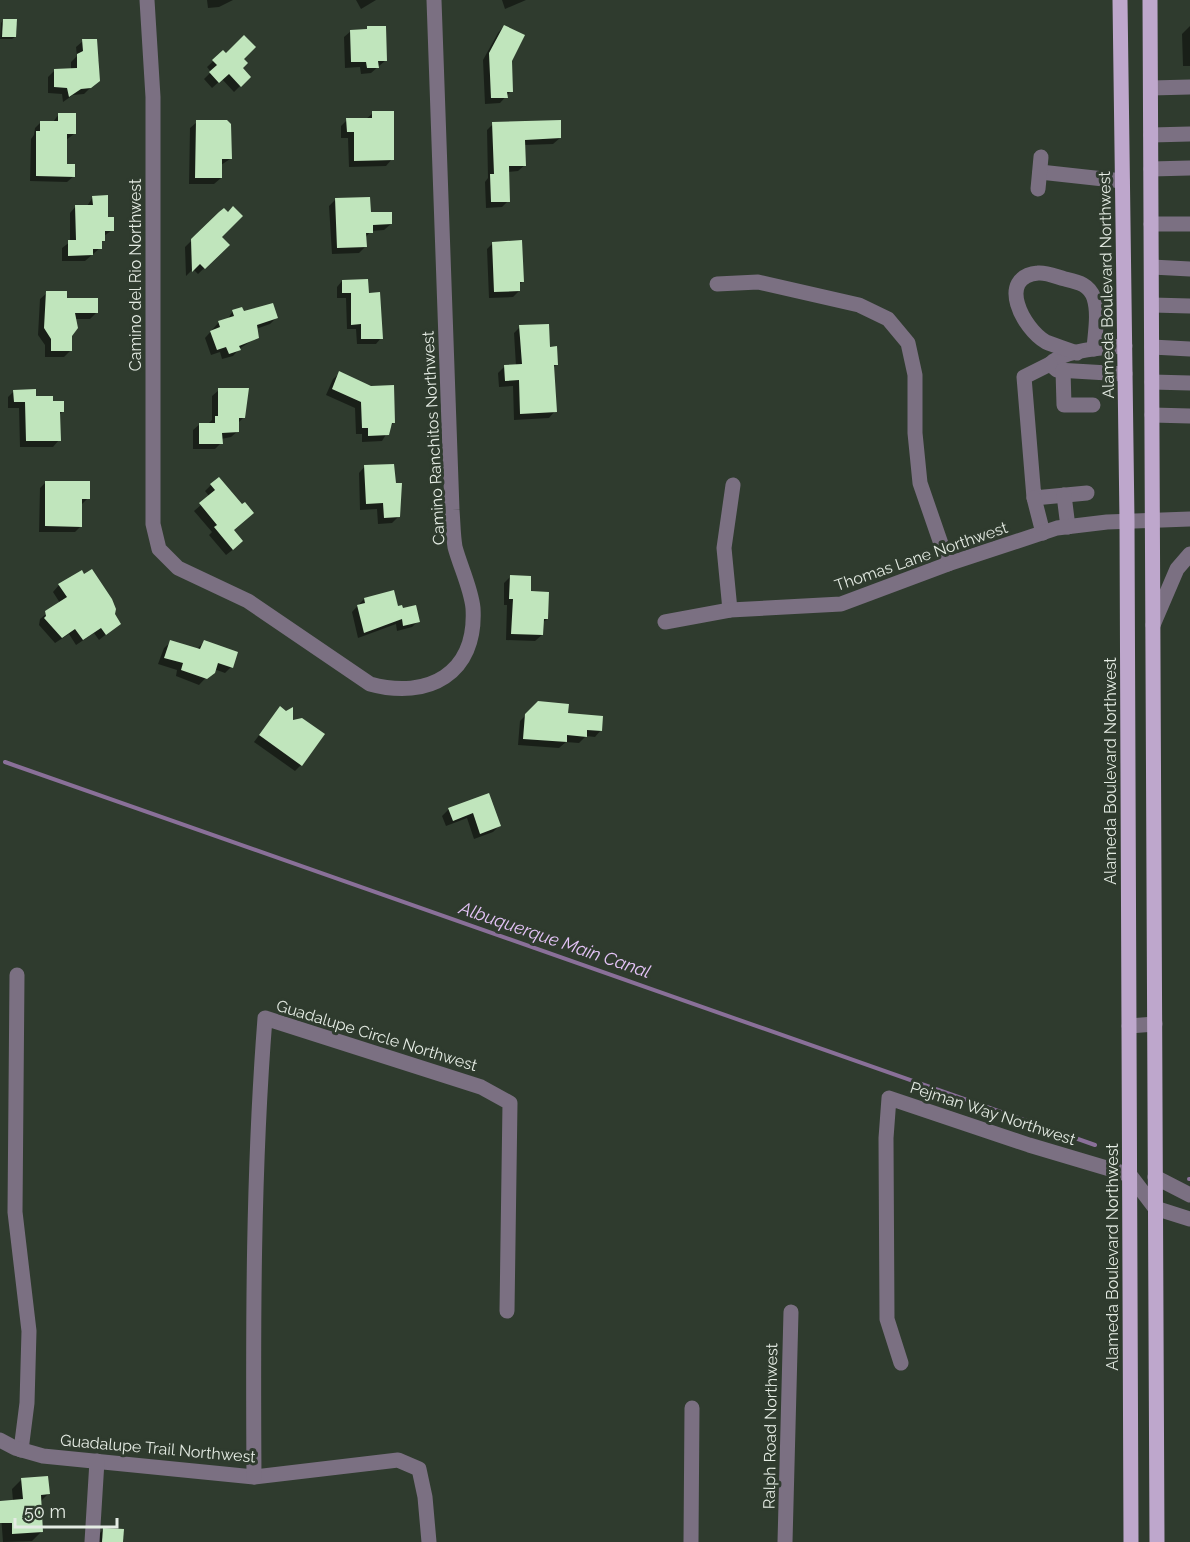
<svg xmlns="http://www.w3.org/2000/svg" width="1190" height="1542" viewBox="0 0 1190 1542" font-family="Raleway,sans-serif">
  <rect width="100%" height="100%" fill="#2f3b2e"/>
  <g fill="#0007">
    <polygon points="207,0 233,0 219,7 208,8"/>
    <polygon points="356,0 376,0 361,9"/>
    <polygon points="502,0 526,0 505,9"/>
    <polygon points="3,20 15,37 12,39 0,39 1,23"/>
    <polygon points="504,26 510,61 511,91 500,103 485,104 483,60 498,33"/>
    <polygon points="1190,26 1190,66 1183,66 1182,34"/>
    <polygon points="351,31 386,60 371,73 361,74 360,67 345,68 344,37"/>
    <polygon points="83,41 96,60 99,60 98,80 84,94 73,95 63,102 62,94 48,93 48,77 55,70 71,70 71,62 77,56 76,47"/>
    <polygon points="223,52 242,59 241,68 249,77 234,92 222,79 212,88 204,79 211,72 207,67"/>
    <polygon points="373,113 392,159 386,166 349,167 348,138 341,138 341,126 347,120 366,119"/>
    <polygon points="59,114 74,134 66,140 65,166 74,176 67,182 30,181 31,139 34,135 35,128 41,122 53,122"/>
    <polygon points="197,122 230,159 221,165 221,178 214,184 189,184 190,128"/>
    <polygon points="493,124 560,138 553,144 524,145 525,165 518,171 507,172 508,201 502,207 486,208 485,182 488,178 487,130"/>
    <polygon points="93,197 112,230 104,236 100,248 85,261 62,261 62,248 70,242 70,213 76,206 87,206"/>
    <polygon points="335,200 370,214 391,224 384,230 371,231 365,238 366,246 359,253 332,254 329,206"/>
    <polygon points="220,213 220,237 228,245 198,274 193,269 186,276 185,247"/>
    <polygon points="493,243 522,282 519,285 519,291 513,297 489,298 487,249"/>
    <polygon points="342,281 367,295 381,338 376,344 357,344 356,329 347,329 346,298 337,298 337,287"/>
    <polygon points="47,293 97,312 90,319 75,319 71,335 71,350 64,357 45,357 45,345 38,335 40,299"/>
    <polygon points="233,311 276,318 270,324 256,329 257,337 239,349 233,356 222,359 220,352 211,355 205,338 219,322 227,320"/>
    <polygon points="520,327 549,348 557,364 553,368 555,411 549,418 514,420 513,386 499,387 498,373 505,366 516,366 514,333"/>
    <polygon points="340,373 393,423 382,441 362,442 362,434 356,434 355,408 326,395 333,379"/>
    <polygon points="219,390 244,417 238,423 238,431 231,437 221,439 221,443 215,449 193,449 193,430 200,424 208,424 212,420 212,396"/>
    <polygon points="14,391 51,403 62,412 59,415 59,440 53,447 20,447 19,408 8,408 8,397"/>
    <polygon points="365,466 398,517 392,523 378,524 377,509 360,510 359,473"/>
    <polygon points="46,482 88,498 81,505 81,526 75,532 39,532 40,488"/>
    <polygon points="211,485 241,506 232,531 235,548 226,555 209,535 212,532 194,511 210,497 205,491"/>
    <polygon points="84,576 119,624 99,640 94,633 76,645 69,634 55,643 39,625 40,619 60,603 53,592 59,585"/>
    <polygon points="511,576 529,593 547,619 542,623 542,635 535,641 506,640 507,605 504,605 504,583"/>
    <polygon points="364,599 397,608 418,621 412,627 397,631 396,624 358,638 352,612"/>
    <polygon points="171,642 197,649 204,642 231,667 225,673 214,669 199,685 176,676 177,670 158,664 164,648"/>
    <polygon points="538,703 567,715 601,730 595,737 586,736 579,743 566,742 559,748 518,745 520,721"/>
    <polygon points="280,707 292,722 301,765 295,771 254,742"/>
    <polygon points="488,795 499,826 493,832 474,839 467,818 446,826 442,816 449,809"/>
    <polygon points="22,1479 48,1494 40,1502 42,1531 32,1541 3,1542 0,1502 13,1501 12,1489"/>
    <polygon points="103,1530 122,1542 96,1542 97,1536"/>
  </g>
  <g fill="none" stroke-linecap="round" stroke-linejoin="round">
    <g stroke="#8a7099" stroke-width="4">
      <polyline points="5,762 1095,1145"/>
      <polyline points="1189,1179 1190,1179"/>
    </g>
  </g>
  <g fill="#c0e5bc">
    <polygon points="3,19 17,19 16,37 2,37"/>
    <polygon points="504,25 525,35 512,61 513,92 507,92 508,98 491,98 489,53"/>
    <polygon points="367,26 386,26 387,61 378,61 379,68 367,68 366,62 351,62 350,30 367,29"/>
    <polygon points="244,35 256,47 244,59 248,63 243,68 251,77 241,87 229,74 219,83 209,72 217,65 212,60 223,50 226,53"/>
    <polygon points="82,39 97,39 100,81 91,88 81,89 69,97 67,88 54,87 54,69 77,68 77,54 83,51"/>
    <polygon points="372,111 394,111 394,160 354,161 354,132 347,132 346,118 372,118"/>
    <polygon points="58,113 76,113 76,134 67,134 67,164 75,164 75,177 36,176 36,131 40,131 40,121 58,121"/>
    <polygon points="196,120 227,120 231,124 232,159 222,159 222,178 195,178"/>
    <polygon points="561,120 561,138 525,140 526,166 509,166 510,202 491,202 490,174 494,174 492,122"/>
    <polygon points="108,195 108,217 114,217 114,231 105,231 105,241 102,241 102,249 93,249 93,255 68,256 68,240 76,240 75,205 93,205 92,196"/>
    <polygon points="370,197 371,212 392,212 392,224 373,225 373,233 366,233 367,247 337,248 335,198"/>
    <polygon points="233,206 243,216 222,237 230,245 205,269 200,264 192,272 191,239 219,212 224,208 228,212"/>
    <polygon points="522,240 524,282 520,282 520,291 494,292 492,242"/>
    <polygon points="368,279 369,293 380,292 383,339 361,339 361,324 351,325 351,293 342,293 342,280"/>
    <polygon points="46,291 67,291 67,298 98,298 98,313 75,313 78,328 72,336 72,351 51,351 51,339 44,328"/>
    <polygon points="273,303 278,318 257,325 259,338 239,346 241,350 229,354 226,347 217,350 210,331 220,327 218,321 234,316 232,310 242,307 244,311"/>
    <polygon points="549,324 550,347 557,346 558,365 554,365 557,412 520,414 519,380 505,381 504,365 522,364 519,325"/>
    <polygon points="339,371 371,386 394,385 395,423 392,423 389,435 368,436 368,428 362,428 361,402 332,389"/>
    <polygon points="218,388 249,388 245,418 239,418 239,432 222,433 223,444 199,444 199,423 215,423 215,416 218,416"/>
    <polygon points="36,389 36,396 53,396 53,401 64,401 64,412 60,412 61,441 26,441 25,402 14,402 13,390"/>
    <polygon points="394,464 396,483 402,483 400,517 384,518 383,503 366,504 364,465"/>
    <polygon points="219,477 242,504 245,502 254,513 234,530 243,541 233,550 214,527 217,525 199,503 215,490 210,484"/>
    <polygon points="45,481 90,481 90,499 82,499 82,527 45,526"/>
    <polygon points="92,569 112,599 116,609 115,614 121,624 106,635 101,628 83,640 75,629 62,638 44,618 46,616 45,611 67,597 58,584 82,570 84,574"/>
    <polygon points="510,575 531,576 531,591 549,592 548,619 544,619 543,635 511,634 513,599 509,599"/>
    <polygon points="394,590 398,606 402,605 403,608 416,605 420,622 403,626 402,619 364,633 357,605 365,603 364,598"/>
    <polygon points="170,640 200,649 204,640 238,652 233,668 218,663 215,673 207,679 181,670 183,663 164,658"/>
    <polygon points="538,701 569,704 568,713 603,716 602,731 587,730 587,737 567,735 567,742 523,739 525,714"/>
    <polygon points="280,706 286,711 293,707 293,720 302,718 325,734 302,766 259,735"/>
    <polygon points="489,793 501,826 480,834 473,813 453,821 448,808"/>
    <polygon points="48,1476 50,1494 41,1495 43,1532 12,1534 12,1523 0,1523 0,1501 23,1499 21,1478"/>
    <polygon points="103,1528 124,1529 123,1542 102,1542"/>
  </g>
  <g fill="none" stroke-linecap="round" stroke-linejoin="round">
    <g stroke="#7b7082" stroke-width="15">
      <path d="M147 0 153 97V524L159 549 178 568 248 601 370 684C428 700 477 674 473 608 471 588 460 566 455 547 453 535 453 522 452 510L434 0"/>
      <polyline points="1151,88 1190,87"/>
      <polyline points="1151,135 1190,134"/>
      <polyline points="1151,169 1190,168"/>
      <polyline points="1040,172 1122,181"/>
      <polyline points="1038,189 1041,157"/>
      <polyline points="1151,224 1190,224"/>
      <polyline points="1152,267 1190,269"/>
      <polyline points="717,284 758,282 859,305 888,319 908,343 915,375 915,433 920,483 948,564"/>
      <polyline points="1152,305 1190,306"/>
      <path d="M1125 346C1106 347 1063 350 1050 364L1057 370 1125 374"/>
      <polyline points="1152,347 1190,349"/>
      <path d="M1077 353C1067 349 1056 346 1046 342 1023 329 996 277 1038 273 1046 272 1057 277 1065 279 1078 282 1089 284 1094 298 1099 314 1095 333 1094 349"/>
      <polyline points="1050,364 1024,377 1034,498 1087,493"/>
      <polyline points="1063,370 1064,405 1093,405"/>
      <polyline points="1152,382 1190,383"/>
      <polyline points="1152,415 1190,416"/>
      <polyline points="1064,495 1068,527"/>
      <polyline points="1034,498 1043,533"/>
      <polyline points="730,610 724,548 733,485"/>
      <polyline points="665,622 730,610 841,604 948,564 1057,528 1107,522 1190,519"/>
      <polyline points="1153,625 1177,569 1190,554"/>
      <polyline points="17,975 15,1212 29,1331 27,1403 21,1450"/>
      <polyline points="1129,1026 1155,1024"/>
      <polyline points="1155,1177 1190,1195"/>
      <polyline points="901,1363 887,1319 886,1138 889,1098 1029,1145 1130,1175 1155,1208 1190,1219"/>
      <polyline points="0,1440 15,1448 43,1456 254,1477 398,1460 419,1469 425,1497 429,1542"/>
      <path d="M254 1477C253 1324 253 1171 265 1018L481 1087 510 1103 507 1311"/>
      <polyline points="92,1542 97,1461"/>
      <polyline points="691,1542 692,1408"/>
      <polyline points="785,1542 791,1312"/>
    </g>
    <g stroke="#bea7cc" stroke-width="15">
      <polyline points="1120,0 1127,521 1131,1542"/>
      <polyline points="1150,0 1157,1542"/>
    </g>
  </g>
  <g text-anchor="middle" stroke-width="6" stroke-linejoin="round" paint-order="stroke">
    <g font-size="16" fill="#e4ebe3" stroke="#2f3b2e">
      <text transform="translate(135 275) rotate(-90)" y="6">Camino del Rio Northwest</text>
      <text transform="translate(1106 285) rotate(-91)" y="6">Alameda Boulevard Northwest</text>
      <text transform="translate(433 438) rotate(-93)" y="6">Camino Ranchitos Northwest</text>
      <text transform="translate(921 556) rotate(-19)" y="6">Thomas Lane Northwest</text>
      <text transform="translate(1110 771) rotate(-90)" y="6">Alameda Boulevard Northwest</text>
      <text transform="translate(377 1035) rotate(17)" y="6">Guadalupe Circle Northwest</text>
      <text transform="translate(993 1113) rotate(18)" y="6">Pejman Way Northwest</text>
      <text transform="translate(1112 1257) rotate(-90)" y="6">Alameda Boulevard Northwest</text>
      <text transform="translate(770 1426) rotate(-89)" y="6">Ralph Road Northwest</text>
      <text transform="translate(158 1448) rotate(5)" y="6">Guadalupe Trail Northwest</text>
    </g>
    <g font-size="18" font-style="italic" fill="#e5c4f8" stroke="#2f3b2e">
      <text transform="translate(555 940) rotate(19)" y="6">Albuquerque Main Canal</text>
    </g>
  </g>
  <path d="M15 1518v9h102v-9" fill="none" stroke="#e4ebe3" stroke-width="3"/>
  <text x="24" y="1518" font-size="18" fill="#e4ebe3" stroke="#2f3b2e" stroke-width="4.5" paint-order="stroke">50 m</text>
</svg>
